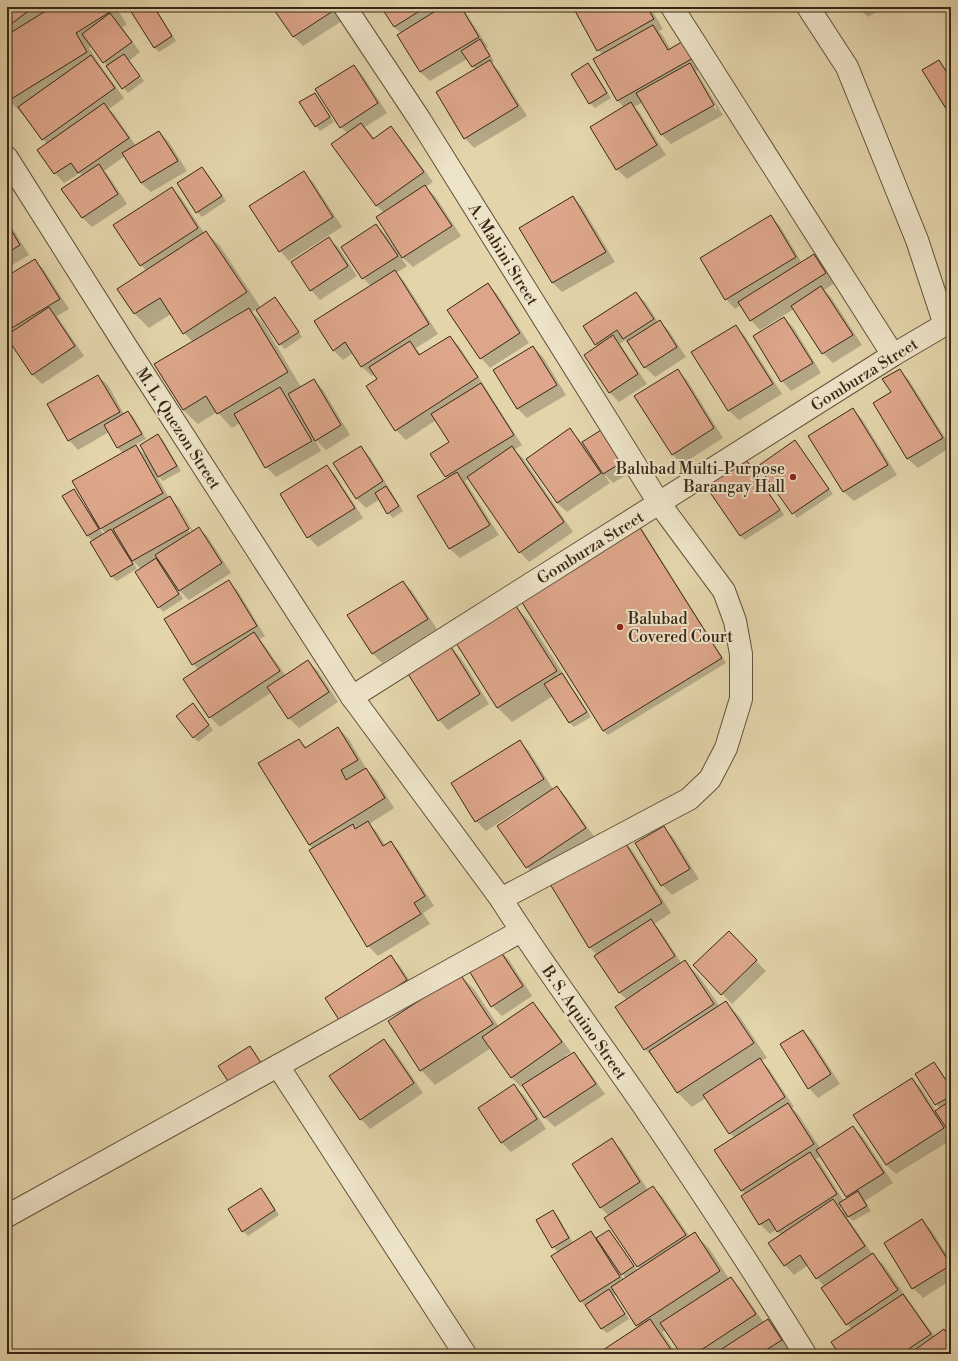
<svg xmlns="http://www.w3.org/2000/svg" width="958" height="1361" viewBox="0 0 958 1361" font-family="'Libre Bodoni',serif">
  <rect width="100%" height="100%" fill="#e3d4aa"/>
  <filter id="stains"><feTurbulence type="fractalNoise" baseFrequency=".005" numOctaves="4"/><feColorMatrix values="0 0 0 0 .2 0 0 0 0 .09 0 0 0 0 .02 0 0 0 .5 -.17"/></filter>
  <radialGradient id="worn" r=".72"><stop offset=".6" stop-color="#630" stop-opacity="0"/><stop offset="1" stop-color="#630" stop-opacity=".3"/></radialGradient>
  <g fill="#0003" fill-rule="evenodd">
    <polygon points="7,7 116,7 127,25 122,27 140,52 129,61 144,81 128,93 92,46 89,48 100,65 124,98 109,109 114,114 136,146 159,132 169,142 187,171 151,192 141,183 125,156 104,171 108,175 127,204 92,227 82,217 83,176 80,173 64,183 55,173 47,144 24,114 23,115 7,98"/>
    <polygon points="136,7 155,7 176,41 159,52 154,47"/>
    <polygon points="273,7 333,7 342,21 303,46 293,36"/>
    <polygon points="382,7 462,7 488,47 486,48 494,61 491,63 499,71 527,116 474,148 465,138 476,70 467,59 430,81 420,72 401,33 394,27"/>
    <path d="M579 7H650L663 29 659 31 663 36 671 50 685 42 704 67 696 71 723 115 671 144 661 134 643 102 634 107 640 113 666 155 627 179 617 169 591 127 624 107 618 101 594 59 603 54 598 50ZM695 74H697L717 109 716 110Z"/>
    <polygon points="858,7 885,7 868,17"/>
    <polygon points="939,61 951,78 951,115 924,71"/>
    <polygon points="588,64 593,69 611,98 595,108 590,103 572,74"/>
    <polygon points="354,66 363,76 387,113 365,127 375,139 391,128 400,137 433,182 426,187 435,196 461,236 413,267 400,255 399,255 407,266 396,273 404,281 438,334 416,348 421,355 450,337 459,346 522,445 514,450 522,457 573,532 529,562 520,552 469,478 465,481 499,535 460,558 450,549 418,496 448,479 432,454 451,443 436,420 406,440 396,430 367,387 378,379 375,374 372,376 362,367 353,353 343,360 333,350 371,286 363,278 343,247 376,225 386,235 397,251 398,250 384,213 377,206 333,144 348,134 341,127"/>
    <polygon points="314,94 319,99 334,122 320,131 316,126"/>
    <polygon points="202,168 207,173 226,201 202,217 197,212 178,183"/>
    <polygon points="303,172 313,182 342,227 289,261 280,251"/>
    <path d="M172 188 181 198 204 233 206 232 220 246 261 308 275 299 280 303 302 337 285 349 280 344 256 309 252 312 263 323 301 387 314 380 323 390 350 435 326 450 314 438 321 451 276 477 266 467 240 423 232 428 217 412 198 424 183 410 193 342 184 333 171 314 149 328 135 314 118 289 147 271 141 265ZM289 394 292 400 287 395Z"/>
    <polygon points="573,197 582,207 615,262 562,292 553,283 520,228"/>
    <polygon points="770,216 780,226 802,263 814,255 824,265 835,283 824,290 831,297 862,345 833,363 823,353 794,309 760,330 751,320 741,305 735,309 726,299"/>
    <polygon points="7,219 29,255 7,268"/>
    <polygon points="329,239 339,248 357,276 320,300 311,290"/>
    <polygon points="35,260 44,270 69,309 57,316 84,356 42,384 32,374 7,337 13,332 7,323 7,277"/>
    <polygon points="488,284 497,294 529,343 490,368 481,358"/>
    <polygon points="636,293 646,303 658,322 660,322 669,331 686,357 655,377 645,367 631,346 625,340 620,344 647,384 619,402 610,393 598,346 596,344"/>
    <polygon points="784,318 794,328 821,373 791,391 782,381"/>
    <polygon points="735,326 745,336 782,394 739,420 729,411 692,352"/>
    <polygon points="533,347 543,357 566,395 527,418 518,409 495,370"/>
    <polygon points="677,370 687,380 723,438 682,464 672,454"/>
    <polygon points="899,370 909,380 951,447 918,468 908,459 874,404 892,393"/>
    <path d="M98 376 108 385 124 414 128 412 133 416 146 439 135 445 148 458 158 436 163 440 181 471 163 481 156 474 169 498 179 507 193 531 199 528 208 537 231 573 189 600 177 588 183 599 163 612 159 607 141 569 132 560 137 569 117 581 112 577 91 542 93 541 87 536 74 490 78 495 91 515 92 514 123 453 118 448 109 432 78 450 69 440ZM175 508H178L192 532 190 533ZM99 527 106 533 103 535Z"/>
    <polygon points="853,409 862,419 897,475 854,501 844,492 809,436"/>
    <polygon points="606,428 636,469 613,483 605,475 605,476 610,483 567,512 557,503 527,459 570,430 582,443"/>
    <polygon points="799,446 833,494 797,518 759,466"/>
    <polygon points="361,447 370,457 403,511 393,518 388,513 380,499 366,508 356,498"/>
    <polygon points="745,459 749,464 780,509 740,535"/>
    <polygon points="327,466 336,476 363,518 318,547 308,537 281,494"/>
    <polygon points="781,510 784,515 745,540 741,536"/>
    <polygon points="637,524 642,529 726,663 608,735 603,731"/>
    <polygon points="229,582 238,591 265,636 260,639 286,676 308,661 318,671 338,702 299,728 289,718 272,692 220,727 210,717 199,670 193,664"/>
    <polygon points="403,582 412,591 437,629 382,663 373,654 348,616"/>
    <polygon points="516,607 530,622 591,717 574,727 570,723 553,696 512,722 498,708"/>
    <polygon points="451,648 461,658 489,704 448,730 439,720"/>
    <polygon points="197,709 213,730 198,742 194,737"/>
    <polygon points="338,728 348,738 367,770 376,779 394,808 369,824 377,832 385,845 391,842 400,852 434,906 423,913 430,924 378,956 368,946 313,849 309,845 259,763 299,740 307,748"/>
    <polygon points="520,742 529,751 553,789 557,787 566,797 595,838 536,877 527,867 520,809 486,831 476,821"/>
    <polygon points="663,827 673,837 699,879 672,895 662,885 636,843"/>
    <path d="M623 841 632 850 671 913 654 924 660 930 682 964 685 962 699 976 720 1007 726 1003 740 1017 767 1058 761 1061 769 1069 794 1107 792 1108 798 1114 820 1148 853 1127 863 1137 893 1183 865 1201 871 1211 853 1221 848 1216 847 1217 873 1255 883 1264 935 1337 944 1331 951 1338V1354H840L852 1329 847 1324 825 1287 817 1278 808 1265 794 1275 785 1265 781 1235 776 1230 770 1234 760 1224 745 1194 741 1190 735 1138 730 1133 706 1098 692 1107 678 1093 657 1062 645 1049 627 1000 619 992 597 955 590 948 551 884ZM821 1156 846 1197 848 1198 844 1201 820 1163 816 1159ZM842 1206 846 1212 845 1213 840 1208Z"/>
    <polygon points="738,942 766,971 732,1004 694,965"/>
    <polygon points="499,950 509,960 532,996 502,1016 492,1006"/>
    <polygon points="391,957 400,966 416,990 352,1032"/>
    <polygon points="460,975 474,989 499,1027 533,1003 542,1013 571,1052 565,1056 566,1058 574,1053 583,1063 605,1094 555,1127 545,1118 523,1085 521,1087 511,1077 491,1048 435,1085 421,1070 389,1021"/>
    <polygon points="803,1031 812,1040 840,1084 818,1098 809,1088"/>
    <polygon points="384,1040 394,1050 423,1093 370,1129 361,1119"/>
    <polygon points="250,1047 254,1051 267,1071 220,1066"/>
    <polygon points="934,1063 939,1068 951,1087 951,1133 949,1132 951,1135 951,1140 896,1174 886,1165 912,1079 922,1089 936,1111 940,1109 917,1075"/>
    <polygon points="514,1086 524,1095 546,1129 511,1152 501,1142"/>
    <path d="M612 1140 621 1149 648 1190 653 1187 662 1196 690 1237 694 1234 709 1248 729 1279 730 1278 740 1288 764 1323 768 1320 782 1334 795 1354H682L666 1330 662 1332 676 1354H606L639 1327 617 1294 614 1296 629 1319 607 1333 602 1329 589 1310 581 1301 558 1252 553 1247 537 1221 553 1211 558 1216 573 1243 590 1232 597 1239 609 1231 614 1236 638 1271 640 1269 605 1218 609 1216 601 1208 573 1165ZM620 1273H621L626 1278 624 1280Z"/>
    <polygon points="261,1189 266,1194 279,1215 248,1236 243,1231"/>
    <polygon points="922,1220 931,1230 951,1261 951,1280 923,1298 913,1288"/>
  </g>
  <g fill="#dda68a" stroke="#372717">
    <polygon points="7,7 34,7 7,27"/>
    <polygon points="52,7 111,7 113,10 76,33 87,52 8,101 7,35"/>
    <polygon points="134,7 154,7 172,36 154,48 130,10"/>
    <polygon points="272,7 331,7 333,11 293,37"/>
    <polygon points="381,7 426,7 394,27"/>
    <polygon points="442,7 461,7 479,37 420,72 397,35"/>
    <polygon points="577,7 647,7 654,19 597,51 574,9"/>
    <polygon points="110,13 132,42 103,63 82,34"/>
    <polygon points="653,25 668,50 685,40 695,57 617,101 593,59"/>
    <polygon points="480,39 490,56 472,67 461,51"/>
    <polygon points="124,54 140,76 122,89 106,66"/>
    <polygon points="91,55 115,88 42,140 18,107"/>
    <polygon points="490,60 518,106 464,139 436,92"/>
    <polygon points="939,60 951,79 950,115 922,70"/>
    <polygon points="588,63 607,93 589,104 571,74"/>
    <polygon points="690,63 714,105 661,135 636,93"/>
    <polygon points="354,65 378,103 340,128 315,89"/>
    <polygon points="315,93 330,117 315,127 299,102"/>
    <polygon points="631,102 657,145 616,170 590,127"/>
    <polygon points="104,103 129,138 78,173 71,163 54,174 37,150"/>
    <polygon points="361,123 373,139 391,126 424,172 376,206 331,144"/>
    <polygon points="159,131 178,161 141,183 122,153"/>
    <polygon points="99,164 118,194 82,218 61,189"/>
    <polygon points="202,167 222,196 196,213 177,183"/>
    <polygon points="304,171 333,217 279,252 249,206"/>
    <polygon points="425,185 452,226 402,258 376,217"/>
    <polygon points="172,187 198,228 140,266 113,225"/>
    <polygon points="573,196 606,252 552,283 519,228"/>
    <polygon points="771,215 796,257 725,300 700,258"/>
    <polygon points="7,223 20,245 7,253"/>
    <polygon points="376,224 398,256 362,279 341,247"/>
    <polygon points="206,231 247,292 183,334 160,298 134,314 117,289"/>
    <polygon points="329,237 348,266 310,291 291,262"/>
    <polygon points="814,254 826,273 750,321 738,302"/>
    <polygon points="35,259 60,299 10,329 7,325 7,276"/>
    <polygon points="395,270 429,324 361,367 345,342 333,351 314,321"/>
    <polygon points="488,283 520,333 480,359 447,310"/>
    <polygon points="821,286 853,335 822,354 791,306"/>
    <polygon points="636,292 654,319 623,339 617,330 595,345 583,326"/>
    <polygon points="275,297 299,332 279,345 256,310"/>
    <polygon points="49,307 75,346 32,375 7,338 7,335"/>
    <polygon points="249,308 288,372 217,414 206,396 183,410 154,364"/>
    <polygon points="784,317 813,363 781,382 753,336"/>
    <polygon points="660,320 677,347 644,368 627,341"/>
    <polygon points="736,325 773,384 728,411 691,352"/>
    <polygon points="613,335 638,374 609,393 584,355"/>
    <polygon points="450,336 478,377 395,431 366,386 377,379 369,367 410,341 419,355"/>
    <polygon points="533,346 557,385 517,409 493,370"/>
    <polygon points="678,369 714,428 672,455 634,396"/>
    <polygon points="900,369 943,438 907,459 873,403 891,392 882,379"/>
    <polygon points="98,375 120,412 68,441 47,404"/>
    <polygon points="314,379 341,425 315,441 288,394"/>
    <polygon points="481,383 514,435 445,477 430,454 449,442 431,414"/>
    <polygon points="280,387 312,441 265,468 234,414"/>
    <polygon points="853,408 888,465 843,492 808,436"/>
    <polygon points="128,411 142,434 117,448 104,425"/>
    <polygon points="606,427 627,459 603,474 582,442"/>
    <polygon points="570,428 601,473 557,503 526,459"/>
    <polygon points="158,434 177,466 158,477 140,445"/>
    <polygon points="795,440 829,489 792,514 758,466"/>
    <polygon points="136,445 163,493 100,529 72,481"/>
    <polygon points="361,446 383,481 356,499 333,463"/>
    <polygon points="512,446 564,522 519,553 467,477"/>
    <polygon points="745,458 780,510 740,536 705,485"/>
    <polygon points="327,465 355,508 307,538 280,494"/>
    <polygon points="457,472 490,525 449,549 417,496"/>
    <polygon points="386,486 399,506 387,514 375,493"/>
    <polygon points="74,489 99,529 87,536 62,496"/>
    <polygon points="170,496 189,529 132,561 113,529"/>
    <polygon points="637,523 722,658 603,731 518,596"/>
    <polygon points="199,527 222,563 179,591 155,555"/>
    <polygon points="111,529 133,564 111,577 90,542"/>
    <polygon points="156,558 179,594 158,608 135,572"/>
    <polygon points="229,580 257,626 192,665 164,619"/>
    <polygon points="403,581 428,619 372,654 347,615"/>
    <polygon points="516,606 557,671 497,708 456,643"/>
    <polygon points="254,632 280,671 209,718 183,679"/>
    <polygon points="451,647 480,694 438,721 408,674"/>
    <polygon points="308,660 329,692 288,719 267,687"/>
    <polygon points="562,673 587,712 569,723 544,684"/>
    <polygon points="193,703 209,725 193,738 176,716"/>
    <polygon points="338,727 358,760 341,770 346,780 366,768 385,798 309,845 258,763 299,739 305,748"/>
    <polygon points="520,740 544,779 475,822 451,783"/>
    <polygon points="557,786 586,828 526,868 497,826"/>
    <polygon points="368,821 383,846 391,841 425,896 414,903 421,914 367,947 309,850 353,824 355,829"/>
    <polygon points="664,826 690,869 661,886 635,843"/>
    <polygon points="623,839 662,903 589,948 550,884"/>
    <polygon points="651,919 675,956 619,993 594,956"/>
    <polygon points="729,931 757,960 721,995 693,965"/>
    <polygon points="499,949 523,986 491,1007 468,969"/>
    <polygon points="391,955 407,980 341,1023 325,998"/>
    <polygon points="685,960 714,1004 644,1050 615,1007"/>
    <polygon points="460,974 493,1024 420,1071 388,1021"/>
    <polygon points="726,1001 754,1043 677,1093 649,1051"/>
    <polygon points="533,1002 562,1042 511,1078 482,1037"/>
    <polygon points="803,1030 831,1074 808,1089 780,1044"/>
    <polygon points="384,1039 414,1083 360,1120 329,1076"/>
    <polygon points="250,1046 263,1066 232,1087 218,1066"/>
    <polygon points="574,1052 596,1084 544,1118 522,1085"/>
    <polygon points="760,1058 785,1097 729,1134 703,1095"/>
    <polygon points="934,1062 951,1088 951,1096 935,1105 915,1074"/>
    <polygon points="912,1078 944,1128 886,1165 853,1115"/>
    <polygon points="514,1084 537,1119 501,1143 478,1108"/>
    <polygon points="951,1100 951,1131 949,1132 935,1111"/>
    <polygon points="788,1103 814,1144 741,1191 714,1150"/>
    <polygon points="853,1126 884,1173 846,1197 816,1150"/>
    <polygon points="612,1138 640,1182 600,1208 572,1164"/>
    <polygon points="810,1152 837,1194 777,1232 769,1219 759,1225 741,1196"/>
    <polygon points="653,1186 686,1235 637,1267 604,1218"/>
    <polygon points="261,1188 275,1210 242,1232 228,1209"/>
    <polygon points="858,1191 867,1206 848,1217 839,1203"/>
    <polygon points="833,1199 865,1246 816,1279 800,1255 784,1266 768,1243"/>
    <polygon points="553,1210 569,1238 552,1248 536,1220"/>
    <polygon points="922,1219 951,1265 912,1289 884,1243"/>
    <polygon points="609,1230 634,1266 621,1275 596,1238"/>
    <polygon points="591,1231 620,1277 580,1302 551,1256"/>
    <polygon points="695,1232 720,1271 636,1326 611,1287"/>
    <polygon points="873,1253 898,1290 846,1325 821,1288"/>
    <polygon points="731,1277 756,1314 695,1354 681,1354 660,1323"/>
    <polygon points="609,1289 625,1314 601,1329 585,1305"/>
    <polygon points="903,1294 931,1334 901,1354 839,1354 831,1342"/>
    <polygon points="650,1319 674,1354 605,1354 603,1350"/>
    <polygon points="768,1319 782,1340 766,1350 769,1354 714,1354"/>
    <polygon points="944,1329 951,1339 951,1354 909,1354"/>
  </g>
  <g fill="none" stroke-linecap="round" stroke-linejoin="round">
    <defs>
      <g id="minor">
        <polyline points="345,7 420,120 659,503 724,591 735,621 741,654 741,699 726,748 710,779 689,799 501,899"/>
        <polyline points="672,7 893,355"/>
        <polyline points="808,7 847,67 917,240 945,325"/>
        <path d="M7 158 127 348 352 697 501 899C546 970 597 1038 645 1108 700 1189 754 1271 805 1354"/>
        <polyline points="352,697 893,355 951,321"/>
        <polyline points="278,1066 465,1354"/>
        <polyline points="7,1216 521,931"/>
      </g>
    </defs>
    <use href="#minor" stroke="#62523c" stroke-width="24"/>
    <use href="#minor" stroke="#ede3c8" stroke-width="22"/>
  </g>
  <g fill="#8f2418" stroke="#ede3c8" stroke-width="1.5">
    <circle cx="793" cy="477" r="4"/>
    <circle cx="620" cy="627" r="4"/>
  </g>
  <g text-anchor="middle" stroke-width="4" stroke-linejoin="round" paint-order="stroke">
    <g font-size="16" fill="#372717" stroke="#ede3c8">
      <text transform="translate(504 254) rotate(58)" y="6">A. Mabini Street</text>
      <text transform="translate(864 374) rotate(-32)" y="6">Gomburza Street</text>
      <text transform="translate(179 428) rotate(57)" y="6">M. L. Quezon Street</text>
      <text transform="translate(590 547) rotate(-32)" y="6">Gomburza Street</text>
      <text transform="translate(585 1022) rotate(55)" y="6">B. S. Aquino Street</text>
    </g>
    <g font-size="16" fill="#372717" stroke="#ede3c8" text-anchor="end">
      <text x="785" y="474">Balubad Multi-Purpose<tspan x="785" dy="18">Barangay Hall</tspan></text>
      <text x="628" y="624" text-anchor="start">Balubad<tspan x="628" dy="18">Covered Court</tspan></text>
    </g>
  </g>
  <rect width="958" height="1361" fill="none" stroke="#e3d4aa" stroke-width="24"/>
  <rect x="8" y="8" width="942" height="1345" fill="none" stroke="#372717" stroke-width="2"/>
  <rect x="12" y="12" width="934" height="1337" fill="none" stroke="#372717"/>
  <rect width="100%" height="100%" filter="url(#stains)"/>
  <rect width="100%" height="100%" fill="url(#worn)"/>
</svg>
